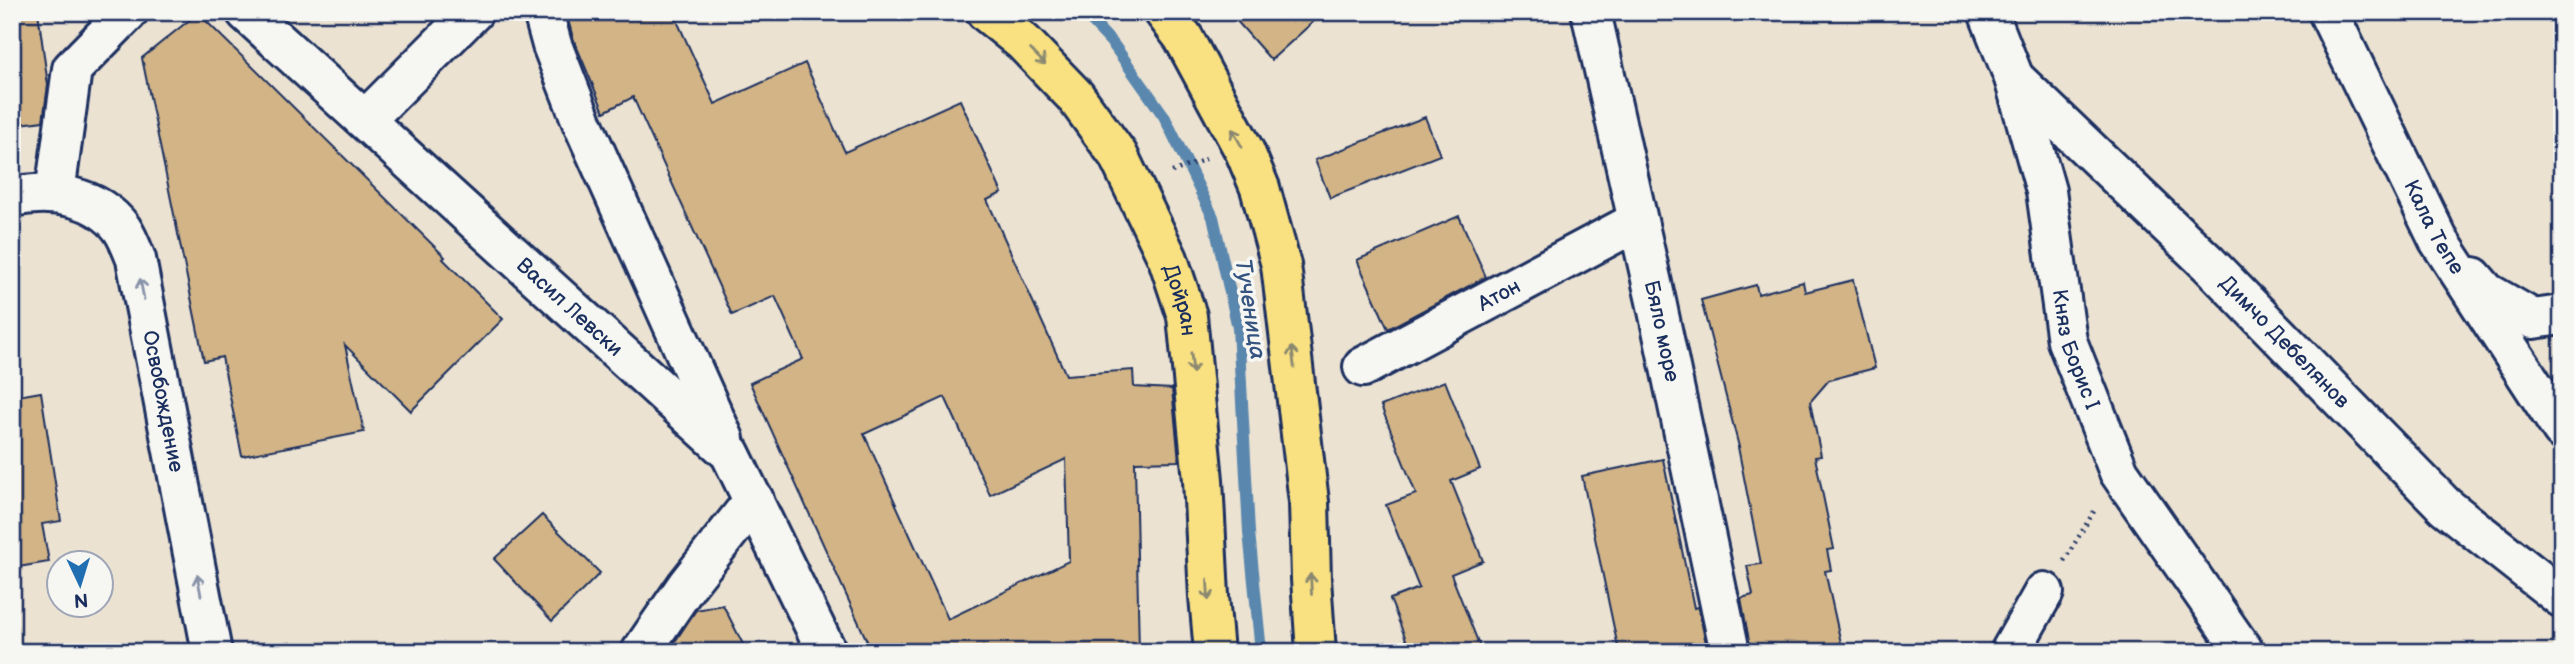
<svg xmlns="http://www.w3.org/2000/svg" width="2574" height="664" viewBox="0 0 2574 664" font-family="'Balsamiq Sans',sans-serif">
  <rect width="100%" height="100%" fill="#ebe2d2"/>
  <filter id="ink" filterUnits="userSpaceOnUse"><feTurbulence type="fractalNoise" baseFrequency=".0143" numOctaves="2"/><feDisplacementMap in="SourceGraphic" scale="14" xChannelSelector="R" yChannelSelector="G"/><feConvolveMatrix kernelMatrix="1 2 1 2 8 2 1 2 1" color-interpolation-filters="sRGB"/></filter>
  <g filter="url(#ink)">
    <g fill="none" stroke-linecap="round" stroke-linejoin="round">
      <polyline stroke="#5a87ae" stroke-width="12" points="1083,12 1113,44 1164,116 1213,217 1238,328 1249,532 1261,652"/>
    </g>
    <g fill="#d2b486" stroke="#1b2f5e" stroke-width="2" fill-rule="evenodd">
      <polygon points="12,12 38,12 48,85 43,121 12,125"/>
      <path d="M566 12H673L715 104 805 63 845 152 960 100 1002 193 987 200 1066 375 1133 370 1134 387 1172 389 1179 461 1135 462 1139 652H872L750 383 803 359 775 296 732 315 633 97 604 112 573 38ZM945 397 990 495 1066 459 1069 561 948 619 864 434Z"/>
      <polygon points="1229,12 1324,12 1271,60"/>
      <polygon points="198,13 445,257 443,259 503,319 411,411 345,345 364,432 242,456 222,357 204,361 142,58"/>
      <polygon points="1425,117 1440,155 1330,198 1315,160"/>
      <polygon points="1459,216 1486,277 1388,329 1357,260"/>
      <polygon points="1853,280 1875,368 1829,380 1810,402 1821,456 1815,457 1834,549 1827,550 1831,570 1825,571 1843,652 1751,652 1741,598 1753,595 1747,566 1761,564 1738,447 1739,447 1701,300 1756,285 1758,294 1803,282 1805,292"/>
      <polygon points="1445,381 1480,469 1451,481 1483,561 1451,574 1482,652 1411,652 1390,599 1419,588 1386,505 1416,494 1381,406"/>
      <polygon points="41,392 61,521 42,524 49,562 12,568 12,397"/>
      <polygon points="1663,459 1694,608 1698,607 1708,652 1619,652 1582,476"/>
      <polygon points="542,515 600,573 552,621 494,559"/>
      <polygon points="723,605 747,652 668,652 696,610"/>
    </g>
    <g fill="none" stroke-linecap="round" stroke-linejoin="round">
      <defs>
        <g id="minor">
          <path id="s1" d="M246 12 730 453 827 652"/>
          <polyline points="543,12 552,45 582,122 724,439"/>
          <path id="s2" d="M1591 12 1656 301 1730 652"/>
          <path id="s3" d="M1988 12 2014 78 2046 191 2067 341 2119 472 2244 652"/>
          <path id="s4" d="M2328 12 2438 239 2562 430"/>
          <path id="s5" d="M2014 78 2208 263 2445 506 2562 598"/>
          <polyline points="365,120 473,12"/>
          <polyline points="55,193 72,69 128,12"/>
          <path id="s6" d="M12 197C51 189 97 195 122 229 128 238 132 249 136 259L212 652"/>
          <polyline points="2473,277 2486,292 2533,319 2562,315"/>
          <path id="s7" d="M1363 367 1636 222"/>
          <polyline points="641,652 687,585 754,500"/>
          <polyline points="2010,652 2044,592"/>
        </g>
        <g id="major">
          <path id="s8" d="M986 12 1023 42 1075 96 1118 155 1168 259 1187 316 1203 480 1209 596 1214 652"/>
          <polyline points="1164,12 1183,37 1245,152 1260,188 1281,265 1309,502 1311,579 1316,652"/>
        </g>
      </defs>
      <use href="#minor" stroke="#1b2f5e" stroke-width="44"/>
      <use href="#major" stroke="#1b2f5e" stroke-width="44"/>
      <g stroke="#1b2f5e" stroke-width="4.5" stroke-dasharray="2 5" stroke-linecap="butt">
        <polyline points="1172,172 1206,159"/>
        <polyline points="2064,561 2096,508"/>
      </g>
      <use href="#minor" stroke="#f6f6f2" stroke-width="38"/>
      <use href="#major" stroke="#f9e181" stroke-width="38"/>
    </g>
    <defs><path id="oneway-shaft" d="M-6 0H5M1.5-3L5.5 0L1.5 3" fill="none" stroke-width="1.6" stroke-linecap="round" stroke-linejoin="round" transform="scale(1.75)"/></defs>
    <g stroke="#8a8870">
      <use href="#oneway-shaft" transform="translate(1038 57) rotate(45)"/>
      <use href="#oneway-shaft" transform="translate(1237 138) rotate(-119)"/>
      <use href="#oneway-shaft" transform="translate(1293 357) rotate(-97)"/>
      <use href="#oneway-shaft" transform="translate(1192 363) rotate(84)"/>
      <use href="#oneway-shaft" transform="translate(1311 584) rotate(-93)"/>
      <use href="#oneway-shaft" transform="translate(1208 590) rotate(87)"/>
    </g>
    <g stroke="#8892a8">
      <use href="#oneway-shaft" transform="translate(142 289) rotate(-101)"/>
      <use href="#oneway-shaft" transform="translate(199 585) rotate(-101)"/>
    </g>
  </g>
  <g text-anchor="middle" stroke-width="7" stroke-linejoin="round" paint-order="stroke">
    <g font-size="21" fill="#1b2f5e" stroke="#f6f6f2">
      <text dy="7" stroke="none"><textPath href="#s4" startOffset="240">Кала Тепе</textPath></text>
      <text dy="7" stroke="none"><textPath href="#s7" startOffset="154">Атон</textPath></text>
      <text dy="7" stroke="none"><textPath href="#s8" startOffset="354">Дойран</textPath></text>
      <text dy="7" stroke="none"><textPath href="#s1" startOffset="438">Васил Левски</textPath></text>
      <text dy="7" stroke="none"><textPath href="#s2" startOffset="327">Бяло море</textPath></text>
      <text dy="7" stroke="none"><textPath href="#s5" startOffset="378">Димчо Дебелянов</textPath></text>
      <text dy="7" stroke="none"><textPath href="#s3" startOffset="350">Княз Борис I</textPath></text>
      <text dy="7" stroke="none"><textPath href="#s6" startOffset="299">Освобождение</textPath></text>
    </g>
    <g font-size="23" font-style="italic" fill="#355480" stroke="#f6f6f2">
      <text transform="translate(1251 309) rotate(81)" y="8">Тученица</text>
    </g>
  </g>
  <rect width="2574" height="664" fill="none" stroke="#f6f6f2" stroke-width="42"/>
  <rect x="21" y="21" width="2532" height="622" fill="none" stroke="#1b2f5e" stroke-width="2.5" filter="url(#ink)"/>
  <g transform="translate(80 584) rotate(176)"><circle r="33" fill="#f6f6f2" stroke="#9ea6b7" stroke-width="2"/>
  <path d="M0-5L12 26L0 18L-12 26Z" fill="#1f6fb2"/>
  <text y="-10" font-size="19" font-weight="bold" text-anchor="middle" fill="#1b2f5e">N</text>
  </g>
</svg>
